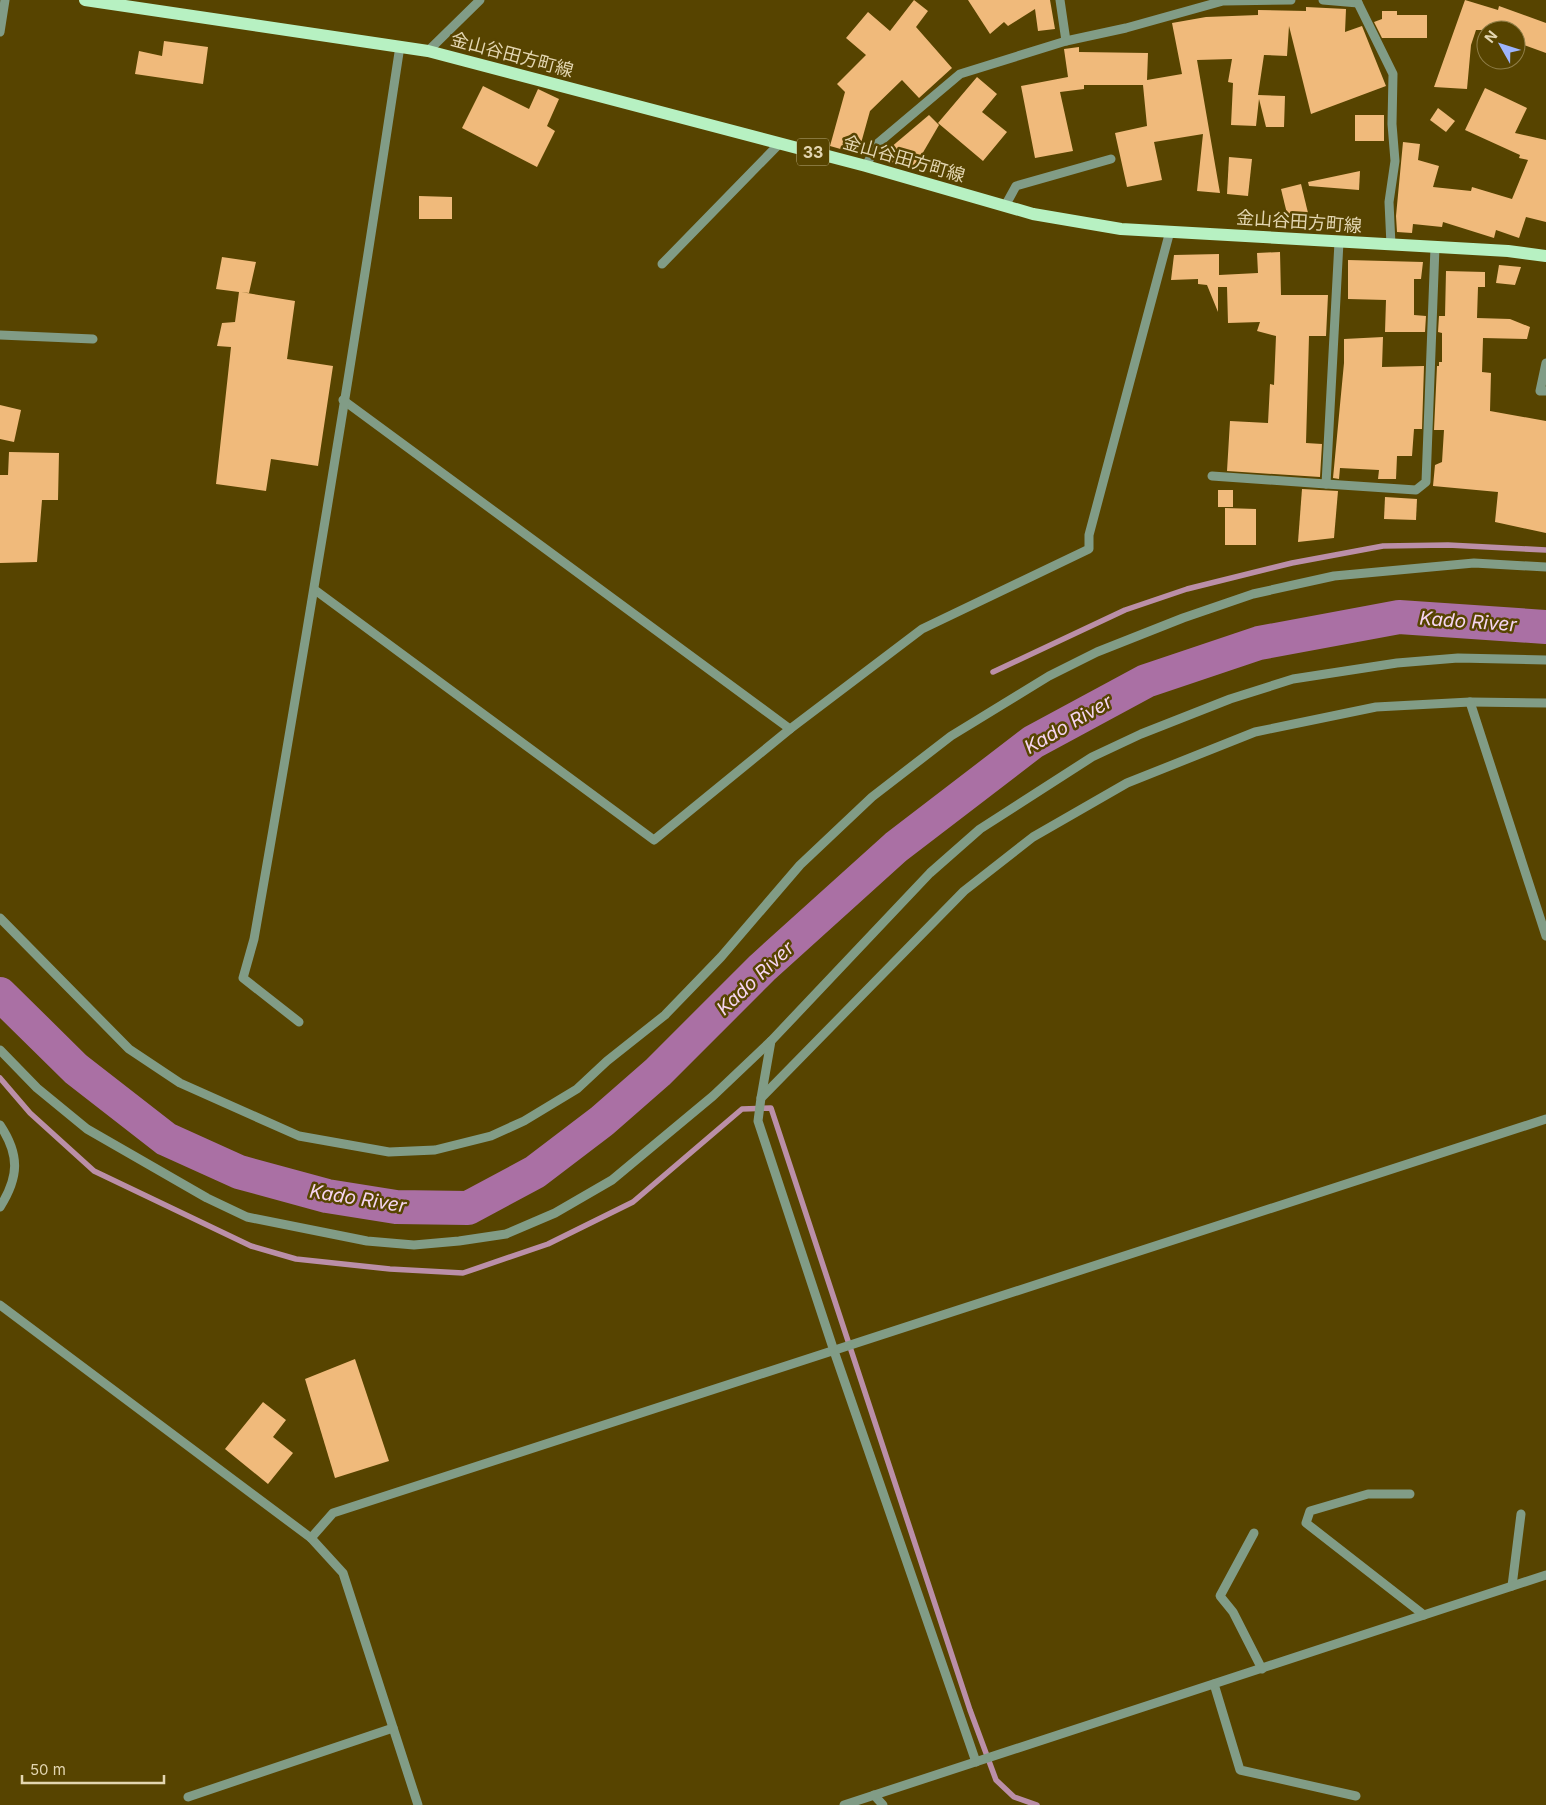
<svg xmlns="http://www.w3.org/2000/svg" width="1546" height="1805" viewBox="0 0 1546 1805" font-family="Inter,'Noto Sans JP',sans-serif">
  <rect width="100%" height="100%" fill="#574400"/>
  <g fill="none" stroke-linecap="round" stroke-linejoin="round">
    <g stroke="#bb8fa8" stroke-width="5.5">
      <polyline points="993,672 1125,610 1187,589 1292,563 1383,546 1448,545 1546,550"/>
      <polyline points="0,1078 30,1113 94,1171 251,1246 296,1259 390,1269 463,1273 548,1244 633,1202 742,1109 771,1108 970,1710 996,1780 1014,1797 1037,1805"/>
    </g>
    <polyline stroke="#aa70a4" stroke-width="34" points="0,994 76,1069 166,1139 239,1172 327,1196 396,1207 468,1208 535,1172 602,1121 658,1072 762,968 896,847 1033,742 1146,681 1259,643 1399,617 1546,627"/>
  </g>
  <g fill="#f0ba7b">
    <polygon points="914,0 928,11 916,27 952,68 919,98 902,80 870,111 858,154 830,146 845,92 837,84 866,55 846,38 868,12 890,31"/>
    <polygon points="968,0 1050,0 1055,29 1038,31 1035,9 1008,26 1004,22 990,34"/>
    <polygon points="1465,0 1498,10 1499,6 1546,23 1546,53 1516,42 1516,30 1476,30 1471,45 1467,89 1434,87"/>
    <polygon points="1306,7 1346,9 1345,32 1362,26 1386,86 1311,114 1289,26 1287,56 1264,55 1258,95 1285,96 1284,127 1266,127 1259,99 1256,126 1231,125 1233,83 1228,82 1232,59 1197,60 1220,193 1197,191 1203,134 1154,142 1162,180 1127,187 1115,133 1147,126 1143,85 1084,85 1084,89 1060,92 1073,151 1035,158 1021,86 1068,77 1064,49 1079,47 1079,52 1148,53 1147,80 1182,74 1172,23 1206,17 1258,15 1258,10 1306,11"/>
    <polygon points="1382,11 1397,11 1397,15 1427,15 1427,38 1382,38 1374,22 1382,19"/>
    <polygon points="164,41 208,47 203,84 135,74 139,51 162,56"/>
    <polygon points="977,77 997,94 982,112 1007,132 983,161 938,123"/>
    <polygon points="483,86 529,109 538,89 559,99 547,126 555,131 537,167 462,128"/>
    <polygon points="1485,88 1527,108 1515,133 1546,140 1546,222 1526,217 1519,238 1496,230 1494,238 1443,222 1442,227 1413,224 1412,233 1397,232 1396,216 1403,142 1420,144 1418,160 1439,166 1433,187 1471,191 1472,187 1512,199 1528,160 1519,158 1520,155 1465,130"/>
    <polygon points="1438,108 1455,121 1446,132 1430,120"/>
    <polygon points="929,115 939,125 914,168 884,160 890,148"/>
    <rect x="1355" y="115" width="29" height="26"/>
    <polygon points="1229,157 1252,159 1248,196 1227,194"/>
    <polygon points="1360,171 1359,190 1309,186 1308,182"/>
    <polygon points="1301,184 1309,217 1289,222 1281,189"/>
    <polygon points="419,196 452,197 452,219 419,219"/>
    <polygon points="1280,252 1281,295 1328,295 1326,336 1309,336 1306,443 1322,444 1320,477 1227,471 1230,421 1268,423 1270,384 1274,385 1276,336 1257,331 1260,322 1228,323 1227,287 1218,287 1218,312 1207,285 1198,284 1198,279 1171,280 1174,255 1219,254 1219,275 1258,273 1257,253"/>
    <polygon points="222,257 256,262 249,293 241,292 295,301 287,359 333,366 318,466 271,459 266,491 216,484 231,347 217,346 222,323 235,322 239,292 216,289"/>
    <polygon points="1348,260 1423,262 1421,279 1414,279 1414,315 1426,316 1425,332 1385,332 1386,300 1348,299"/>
    <polygon points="1499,265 1521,267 1515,285 1496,283"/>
    <polygon points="1446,271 1485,272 1485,287 1478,287 1477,318 1510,319 1530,327 1527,339 1483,338 1482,372 1491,373 1490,411 1546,421 1546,533 1495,522 1498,492 1433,486 1435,465 1442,462 1444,430 1434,430 1437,366 1439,366 1439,362 1442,362 1442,333 1438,332 1439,316 1445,316"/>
    <polygon points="1383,337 1382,367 1424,366 1422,429 1414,429 1412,456 1397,456 1396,479 1378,479 1379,470 1340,468 1339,479 1333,478 1344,363 1344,339"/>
    <polygon points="0,405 21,410 14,442 0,439"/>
    <polygon points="9,452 59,453 58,500 42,500 37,562 0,563 0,475 8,475"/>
    <polygon points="1302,489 1338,491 1334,538 1298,542"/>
    <rect x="1218" y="490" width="15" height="17"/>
    <polygon points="1385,497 1417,499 1416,520 1384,519"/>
    <polygon points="1225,508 1256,509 1256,545 1225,545"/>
    <polygon points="355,1359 389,1461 335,1478 305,1379"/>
    <polygon points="263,1402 286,1420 273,1437 293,1453 268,1484 225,1449"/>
  </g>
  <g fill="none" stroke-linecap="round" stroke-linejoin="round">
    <g stroke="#819c86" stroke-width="9">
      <polyline points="1060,0 1066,41"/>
      <polyline points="1323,0 1358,3"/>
      <polyline points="1358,3 1393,74 1392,124 1395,161 1389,202 1391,245"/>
      <polyline points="0,32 5,0"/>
      <polyline points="428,51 480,0"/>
      <polyline points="866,166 877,144 960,74 1066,41 1126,28 1223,1 1291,0"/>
      <polyline points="1005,206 1016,186 1111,159"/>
      <polyline points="662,264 780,143"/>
      <polyline points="0,335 93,339"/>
      <polyline points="1546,363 1540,391 1546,391"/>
      <polyline points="1212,476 1326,484 1339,242"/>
      <polyline points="1326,484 1416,490 1426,482 1435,247"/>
      <polyline points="315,590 654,840 790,729 343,400"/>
      <polyline points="1470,702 1546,703"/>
      <polyline points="790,729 922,629 1089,549 1089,535 1170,231"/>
      <polyline points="0,918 129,1049 180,1083 299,1136 389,1152 435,1150 491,1136 524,1121 577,1089 607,1061 665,1015 721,957 800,865 872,797 951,736 1049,676 1097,652 1183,618 1253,594 1334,576 1474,563 1546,567"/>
      <path d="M299 1022 243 978 254 939C306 642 355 344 400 46"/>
      <polyline points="0,1050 37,1088 87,1129 207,1198 247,1217 367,1241 414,1245 459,1241 506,1234 555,1213 612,1180 713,1096 771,1041"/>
      <polyline points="761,1098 771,1041 930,873 980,829 1092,757 1141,734 1230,699 1293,679 1397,663 1458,658 1546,660"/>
      <path d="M0 1125C20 1155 19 1177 0 1207"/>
      <polyline points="0,1305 311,1538 343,1573 418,1805"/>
      <polyline points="1410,1494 1368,1494 1310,1511 1306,1523 1424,1615"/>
      <polyline points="1254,1533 1220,1596 1233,1612 1262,1669"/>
      <polyline points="311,1538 333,1513 1546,1119"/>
      <polyline points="1512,1586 1521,1514"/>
      <polyline points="1214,1684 1240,1770 1356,1796"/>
      <polyline points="976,1762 834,1351 758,1121 761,1098 964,891 1033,837 1127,783 1255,732 1376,707 1470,702 1546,936"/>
      <polyline points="874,1795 883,1805"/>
      <polyline points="188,1797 393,1728"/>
      <polyline points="844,1805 1546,1575"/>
    </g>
    <polyline stroke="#b7f1c2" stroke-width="12" points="85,0 428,51 866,166 1033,214 1121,229 1508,251 1546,256"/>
  </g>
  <g text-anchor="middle" stroke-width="5" stroke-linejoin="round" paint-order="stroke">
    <rect fill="#574400" stroke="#b9aa7c" stroke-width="1" x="797" y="138.5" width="32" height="27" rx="4"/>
    <g font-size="16" font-weight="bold" fill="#e3d6b1">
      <text x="813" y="158">33</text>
    </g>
    <g font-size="18" fill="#e3d6b1" stroke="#574400">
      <text transform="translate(512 55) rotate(15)" y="6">金山谷田方町線</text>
      <text transform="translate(904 159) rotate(16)" y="6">金山谷田方町線</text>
      <text transform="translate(1299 222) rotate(4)" y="6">金山谷田方町線</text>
    </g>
    <g font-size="19" font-style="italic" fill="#f6d5f1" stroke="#574400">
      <text transform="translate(1468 621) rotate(4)" y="7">Kado River</text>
      <text transform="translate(1068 724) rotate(-30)" y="7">Kado River</text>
      <text transform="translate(755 978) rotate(-43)" y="7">Kado River</text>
      <text transform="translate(358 1198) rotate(9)" y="7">Kado River</text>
    </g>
  </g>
  <g transform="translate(1501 45) rotate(309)"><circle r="24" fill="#574400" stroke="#8f7e47"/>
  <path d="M0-4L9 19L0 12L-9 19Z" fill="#9db4fd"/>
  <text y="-8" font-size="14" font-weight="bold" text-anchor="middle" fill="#e3d6b1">N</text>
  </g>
  <path d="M22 1775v8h142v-8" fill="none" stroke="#e3d6b1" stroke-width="2.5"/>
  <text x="30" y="1775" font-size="15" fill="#e3d6b1" stroke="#574400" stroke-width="4" paint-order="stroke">50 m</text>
</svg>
